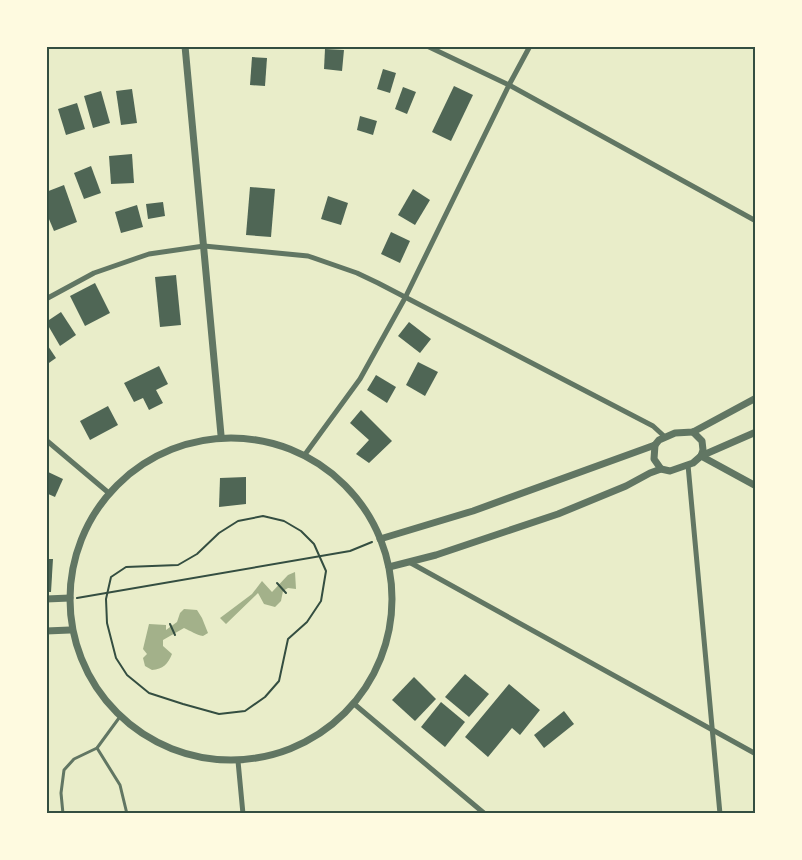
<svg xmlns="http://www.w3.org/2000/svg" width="802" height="860" viewBox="0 0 802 860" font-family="'Sofia Sans Condensed',sans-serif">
  <rect width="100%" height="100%" fill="#e9edc9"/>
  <g fill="#a3b18a">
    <polygon points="295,572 296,589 288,588 283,591 281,601 275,607 264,604 258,593 226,624 220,618 252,594 262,581 272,592 288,575"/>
    <path d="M184 609 197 610 202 618 208 633 203 636C196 635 191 631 184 628L163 640V646L172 654C168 664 163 669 152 670L145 666 143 658 147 654 143 649 149 624 166 625V630L177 622 180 613Z"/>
  </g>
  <g fill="#4f6655">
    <polygon points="325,49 344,50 342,71 324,69"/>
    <polygon points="252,57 267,58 265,86 250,85"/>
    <polygon points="383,69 396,73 390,93 377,89"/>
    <polygon points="454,86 473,95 451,141 432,132"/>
    <polygon points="403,87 416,92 407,114 395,109"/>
    <polygon points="132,89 137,123 121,125 116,91"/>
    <polygon points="101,91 110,123 93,128 84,96"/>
    <polygon points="77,103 85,129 66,135 58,109"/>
    <polygon points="360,116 377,121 373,135 357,130"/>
    <polygon points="132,154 134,183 111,184 109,156"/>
    <polygon points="91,166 101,193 84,199 74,173"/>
    <polygon points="64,185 77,222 54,231 46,212 46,192"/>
    <polygon points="250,187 275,189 271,237 246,235"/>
    <polygon points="413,189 430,200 415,225 398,215"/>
    <polygon points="328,196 348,203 341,225 321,219"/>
    <polygon points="163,202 165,216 148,219 146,204"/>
    <polygon points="137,205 143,227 121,233 115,212"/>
    <polygon points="391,232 410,241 400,263 381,254"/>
    <polygon points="176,275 181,325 160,327 155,277"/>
    <polygon points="95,283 110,313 85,326 70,296"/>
    <polygon points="61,312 76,335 60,346 46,322"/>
    <polygon points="409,322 431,339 420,353 398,336"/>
    <polygon points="46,343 56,358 46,365"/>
    <polygon points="418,362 438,372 425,396 406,385"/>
    <polygon points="159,366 168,384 156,390 163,403 149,410 143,398 134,402 124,383"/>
    <polygon points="376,375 396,387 387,403 367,390"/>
    <polygon points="108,406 118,425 90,440 80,421"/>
    <polygon points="361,410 392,441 369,463 356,454 369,440 350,423"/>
    <polygon points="46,471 63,479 55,497 46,493"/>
    <polygon points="246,477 246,504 219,507 220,478"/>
    <polygon points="46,559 53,559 51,592 46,592"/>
    <polygon points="465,674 489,694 469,717 445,697"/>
    <polygon points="414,677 436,699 415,721 392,700"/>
    <polygon points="509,684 540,710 520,735 512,728 488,757 465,737"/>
    <polygon points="441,702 465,722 445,747 421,727"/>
    <polygon points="564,711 574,724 544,748 534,735"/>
  </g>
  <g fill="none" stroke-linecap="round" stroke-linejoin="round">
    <g stroke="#344e41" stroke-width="2">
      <polygon points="263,516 284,521 301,531 314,544 326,571 321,601 307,622 288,639 279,681 265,697 245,711 219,714 183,704 149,693 127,675 116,658 107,623 106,599 111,577 126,567 178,565 197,554 219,533 238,521"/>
      <polyline points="277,583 286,593"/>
      <polyline points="77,598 350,551 372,542"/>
      <polyline points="170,624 175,635"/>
    </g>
    <g stroke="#617663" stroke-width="3">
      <polyline points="97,748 120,785 127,814"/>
      <polyline points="63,814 61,793 64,770 74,759 97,748 119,718"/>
    </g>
    <g stroke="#617663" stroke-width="5">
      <polyline points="427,46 509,85 756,221"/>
      <polyline points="46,299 94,273 149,254 204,246 308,256 357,273 378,283 653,426 665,437"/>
      <polyline points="46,440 110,494"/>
      <polyline points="306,453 360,379 405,298 509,85 530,46"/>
      <polyline points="688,465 720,814"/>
      <polyline points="409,562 756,754"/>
      <polyline points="353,703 485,814"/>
      <polyline points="238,761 243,814"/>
    </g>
    <g stroke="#617663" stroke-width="7">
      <polyline points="185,46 221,435"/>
      <polyline points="693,432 702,441 703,450 701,456"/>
      <circle cx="231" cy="599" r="161"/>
      <polyline points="655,445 654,459 661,469"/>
      <polyline points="701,456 756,486"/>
      <polyline points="380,539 473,511 655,445 659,440 675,433 693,432 756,398"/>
      <polyline points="389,567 436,555 558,514 626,486 650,473 661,469 670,471 693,463 701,456 756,432"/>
      <polyline points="46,599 70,598"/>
      <polyline points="46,631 70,630"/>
    </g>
  </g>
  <rect width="802" height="860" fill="none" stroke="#fefae0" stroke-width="96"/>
  <rect x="48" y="48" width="706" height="764" fill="none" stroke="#344e41" stroke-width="2"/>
</svg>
